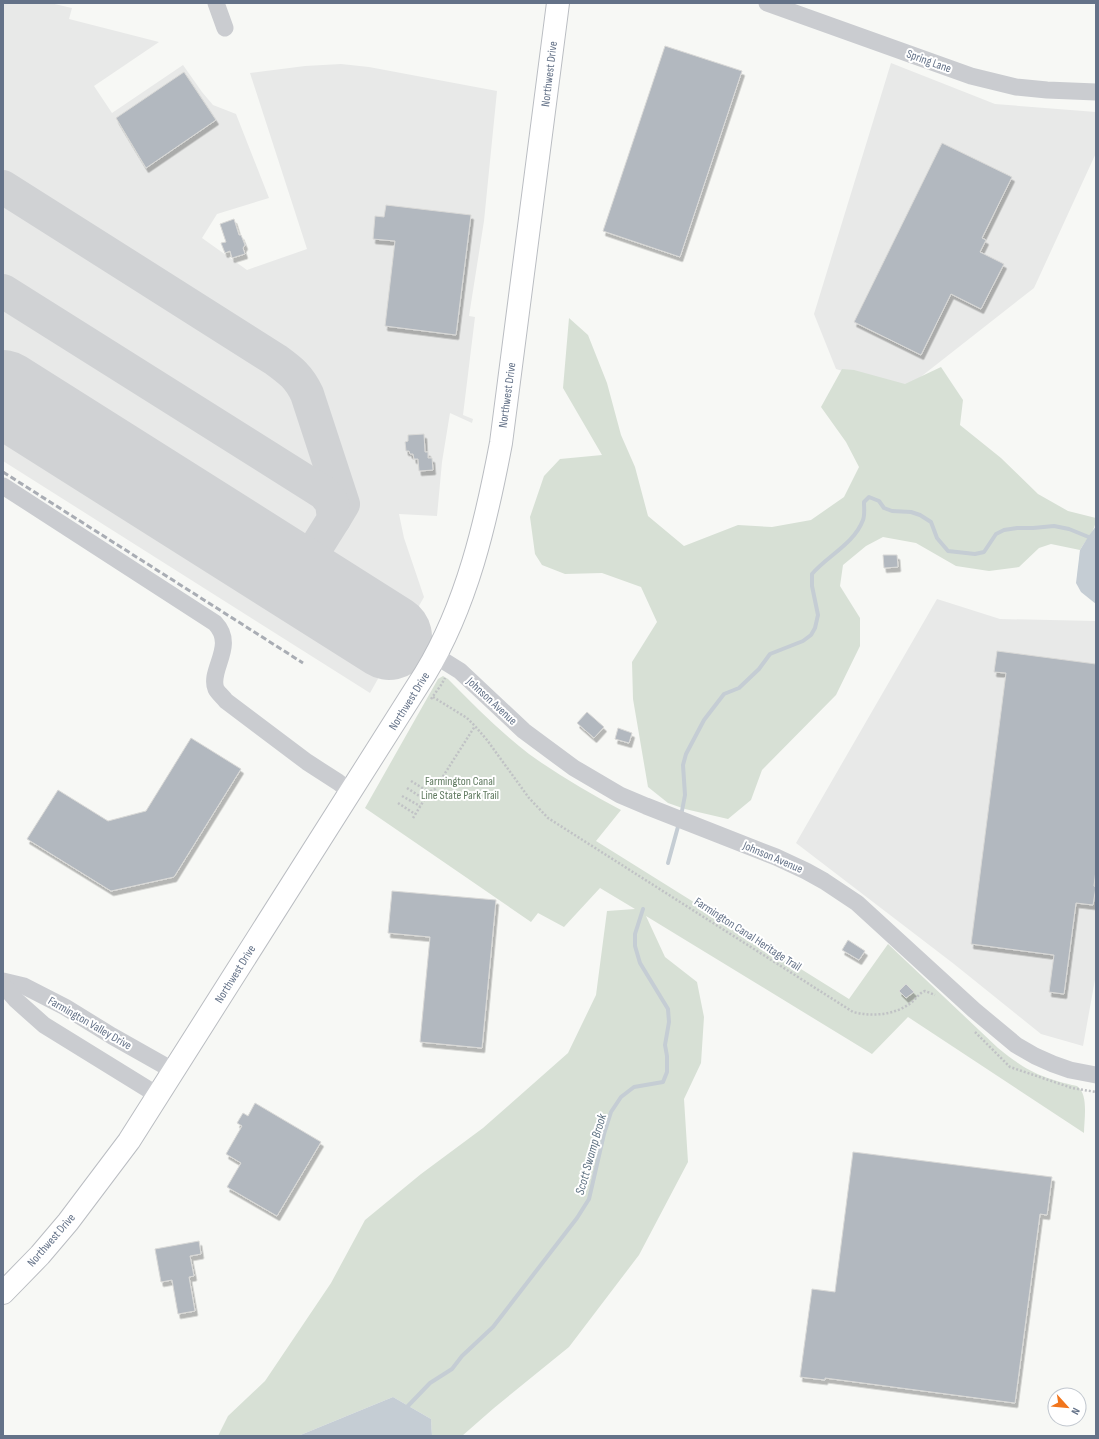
<svg xmlns="http://www.w3.org/2000/svg" width="1099" height="1439" viewBox="0 0 1099 1439" font-family="'Sofia Sans Condensed',sans-serif">
  <defs>
    <filter id="shadow"><feDropShadow dx="2.5" dy="4.5" stdDeviation="0" flood-color="#0004"/></filter>
  </defs>
  <rect width="100%" height="100%" fill="#f7f8f5"/>
  <g fill="#e8e9e8">
    <polygon points="3,3 50,3 72,8 69,19 159,42 94,86 112,113 183,65 202,92 213,105 236,114 269,198 217,214 202,238 247,270 307,249 250,73 305,66 341,64 369,67 497,91 484,221 469,316 475,317 463,415 473,419 472,423 450,413 442,462 437,516 399,514 404,538 424,597 370,693 3,461"/>
    <polygon points="891,63 995,104 1096,112 1096,153 1034,288 904,390 836,369 814,314"/>
    <polygon points="937,599 1000,619 1096,621 1096,974 1083,1046 1041,1034 954,964 796,843"/>
  </g>
  <g fill="#d7e0d5">
    <path d="M569 318 588 335 607 383 621 435 635 467 648 516 684 546 738 525 772 527 811 520 844 497 859 467 846 442 821 407 842 369 854 370 905 384 941 367 963 400 960 425 1001 458 1038 494 1068 511 1096 518C1096 531 1086 539 1080 550L1051 544 1039 548 1019 567 989 571 956 566 916 543 883 537 866 546 843 565 840 586 860 618V646L836 695 762 770 751 800 728 819 685 809 668 803 648 787 633 699 632 662 657 622 641 587 602 573 565 574 542 565 535 554 530 517 544 476 560 459 602 455 563 388Z"/>
    <path d="M443 676 448 679C474 705 500 732 529 754 558 775 589 793 621 810L596 841 849 999 888 944 998 1048C1026 1071 1042 1078 1077 1086 1089 1094 1084 1120 1084 1133L908 1017 872 1054 646 916 665 957 697 982 704 1017 701 1063 684 1099 688 1162 639 1255 569 1347 494 1408 462 1436H432L431 1419 393 1397 298 1436H218L228 1416 265 1381 331 1283 365 1220 421 1174 483 1128 568 1053 596 995 607 911 635 909 600 888 564 927 538 913 531 922 365 808 438 679Z"/>
  </g>
  <g fill="#c5cdd4">
    <polygon points="1096,526 1096,604 1081,592 1076,583 1080,550 1088,537"/>
    <polygon points="393,1397 431,1419 432,1436 298,1436"/>
  </g>
  <g fill="none" stroke-linecap="round" stroke-linejoin="round">
    <g stroke="#c5cdd4" stroke-width="4">
      <path d="M681 816 685 795 683 765 686 754 704 720 724 694 739 688 759 669 770 654 803 641 811 635 815 628 818 615 812 586V574C827 556 854 544 863 520 865 515 864 508 864 502L869 497 879 501 884 508 892 511 911 512 920 515 931 522 937 538 948 551 975 554 984 552 996 534 1004 530 1017 528H1033L1054 526 1069 529 1096 540"/>
      <polyline points="668,863 679,823"/>
      <polyline points="406,1408 430,1383 452,1369 462,1356 493,1327 577,1218 589,1199 604,1134 611,1112 621,1097 634,1087 663,1082 667,1072 667,1056 665,1045 669,1022 668,1009 640,963 635,946 635,934 643,909"/>
    </g>
    <g stroke="#d0d2d4" stroke-width="34">
      <path d="M3 187 276 360C291 371 299 377 307 394L343 504 334 519"/>
      <polyline points="3,291 324,493 332,503 334,519 297,578"/>
    </g>
    <polyline stroke="#d0d2d4" stroke-width="86" points="3,393 389,637"/>
  </g>
  <g fill="#b2b8bf" stroke="#d9d9d7" filter="url(#shadow)">
    <polygon points="665,46 742,71 680,257 603,231"/>
    <polygon points="184,72 216,120 146,168 116,118"/>
    <polygon points="942,143 1012,177 982,238 986,240 980,252 1004,264 981,309 951,294 921,355 854,322"/>
    <polygon points="386,205 471,215 456,335 385,326 395,241 373,239 375,216 384,217"/>
    <polygon points="234,219 239,235 241,235 245,245 243,248 245,254 232,258 230,251 225,253 221,243 226,242 220,224"/>
    <polygon points="424,434 425,452 428,452 428,458 432,458 433,470 419,471 418,459 414,459 413,454 410,454 409,451 406,451 405,442 408,441 408,435"/>
    <polygon points="883,555 897,555 898,567 884,568"/>
    <polygon points="997,651 1096,664 1096,870 1094,886 1096,887 1093,905 1076,903 1064,994 1049,992 1054,955 971,944 1006,673 994,672"/>
    <polygon points="587,712 604,727 594,738 577,723"/>
    <polygon points="618,728 632,733 629,743 615,739"/>
    <polygon points="191,738 241,769 174,877 111,891 27,839 58,790 108,821 146,811"/>
    <polygon points="392,891 496,900 482,1048 420,1042 430,937 388,933"/>
    <polygon points="848,940 865,951 859,960 842,950"/>
    <polygon points="906,984 914,992 906,998 899,991"/>
    <polygon points="255,1103 321,1142 277,1216 227,1187 241,1163 226,1154 242,1126 237,1123 243,1113 248,1116"/>
    <polygon points="853,1152 1052,1177 1047,1215 1040,1214 1015,1403 825,1378 825,1380 800,1377 812,1289 835,1292"/>
    <polygon points="199,1241 201,1254 190,1256 194,1276 189,1277 195,1311 178,1314 172,1280 161,1282 155,1249"/>
  </g>
  <g fill="none" stroke-linecap="round" stroke-linejoin="round">
    <defs>
      <path id="major" d="M3 1293 40 1255 68 1222 129 1141 425 674C467 605 486 522 501 443L558 3"/>
    </defs>
    <use href="#major" stroke="#babdc2" stroke-width="24"/>
    <g stroke="#c0c2c5" stroke-width="2.5" stroke-dasharray="2 2" stroke-linecap="butt">
      <path d="M433 697 467 718 475 726 487 740 529 798 548 818 853 1012C873 1017 894 1015 911 1003 916 999 919 993 925 991L935 995"/>
      <polyline points="431,699 441,685 445,678"/>
      <polyline points="411,781 429,792"/>
      <polyline points="407,788 424,799"/>
      <polyline points="402,796 420,806"/>
      <polyline points="398,803 415,814"/>
      <polyline points="413,818 429,792 435,789 475,726"/>
      <polyline points="975,1032 1010,1067 1072,1088 1096,1092"/>
    </g>
    <g stroke="#caccd0" stroke-width="17">
      <polyline points="216,3 225,28"/>
      <polyline points="767,3 971,76 1016,87 1047,90 1096,92"/>
      <path d="M3 486 215 623C237 646 208 670 216 689 218 693 223 697 226 701L307 762 338 782 351 792"/>
      <polyline points="436,656 460,671 524,731 574,768 620,795 646,806 776,857 806,871 824,881 857,903 974,1010 1016,1045 1035,1056 1053,1064 1070,1070 1096,1075"/>
      <polyline points="3,981 24,986 65,1007 112,1036 174,1071"/>
      <polyline points="3,985 16,1000 44,1025 159,1096"/>
    </g>
    <use href="#major" stroke="#fff" stroke-width="22"/>
    <polyline stroke="#a9adb4" stroke-width="3" stroke-dasharray="6 3" stroke-linecap="butt" points="3,472 303,663"/>
  </g>
  <g text-anchor="middle" stroke-width="4" stroke-linejoin="round" paint-order="stroke">
    <g font-size="12" fill="#647288" stroke="#fff">
      <text transform="translate(929 61) rotate(20)" y="4">Spring Lane</text>
      <text transform="translate(549 74) rotate(-83)" y="4">Northwest Drive</text>
      <text transform="translate(507 395) rotate(-82)" y="4">Northwest Drive</text>
      <text transform="translate(409 701) rotate(-58)" y="4">Northwest Drive</text>
      <text transform="translate(492 701) rotate(43)" y="4">Johnson Avenue</text>
      <text transform="translate(773 857) rotate(23)" y="4">Johnson Avenue</text>
      <text transform="translate(748 934) rotate(33)" y="4">Farmington Canal Heritage Trail</text>
      <text transform="translate(235 974) rotate(-58)" y="4">Northwest Drive</text>
      <text transform="translate(90 1023) rotate(30)" y="4">Farmington Valley Drive</text>
      <text transform="translate(51 1240) rotate(-49)" y="4">Northwest Drive</text>
    </g>
    <g font-size="12" fill="#607a60" stroke="#fff">
      <text x="460" y="785">Farmington Canal<tspan x="460" dy="14">Line State Park Trail</tspan></text>
    </g>
    <g font-size="13" font-style="italic" fill="#607383" stroke="#fff">
      <text transform="translate(590 1154) rotate(-74)" y="5">Scott Swamp Brook</text>
    </g>
  </g>
  <rect width="1099" height="1439" fill="none" stroke="#647288" stroke-width="8"/>
  <g transform="translate(1067 1407) rotate(117)"><circle r="19" fill="#ffffff" stroke="#c1c7cf"/>
  <path d="M0-3L7 15L0 10L-7 15Z" fill="#f1751c"/>
  <text y="-6" font-size="11" font-weight="bold" text-anchor="middle" fill="#647288">N</text>
  </g>
</svg>
